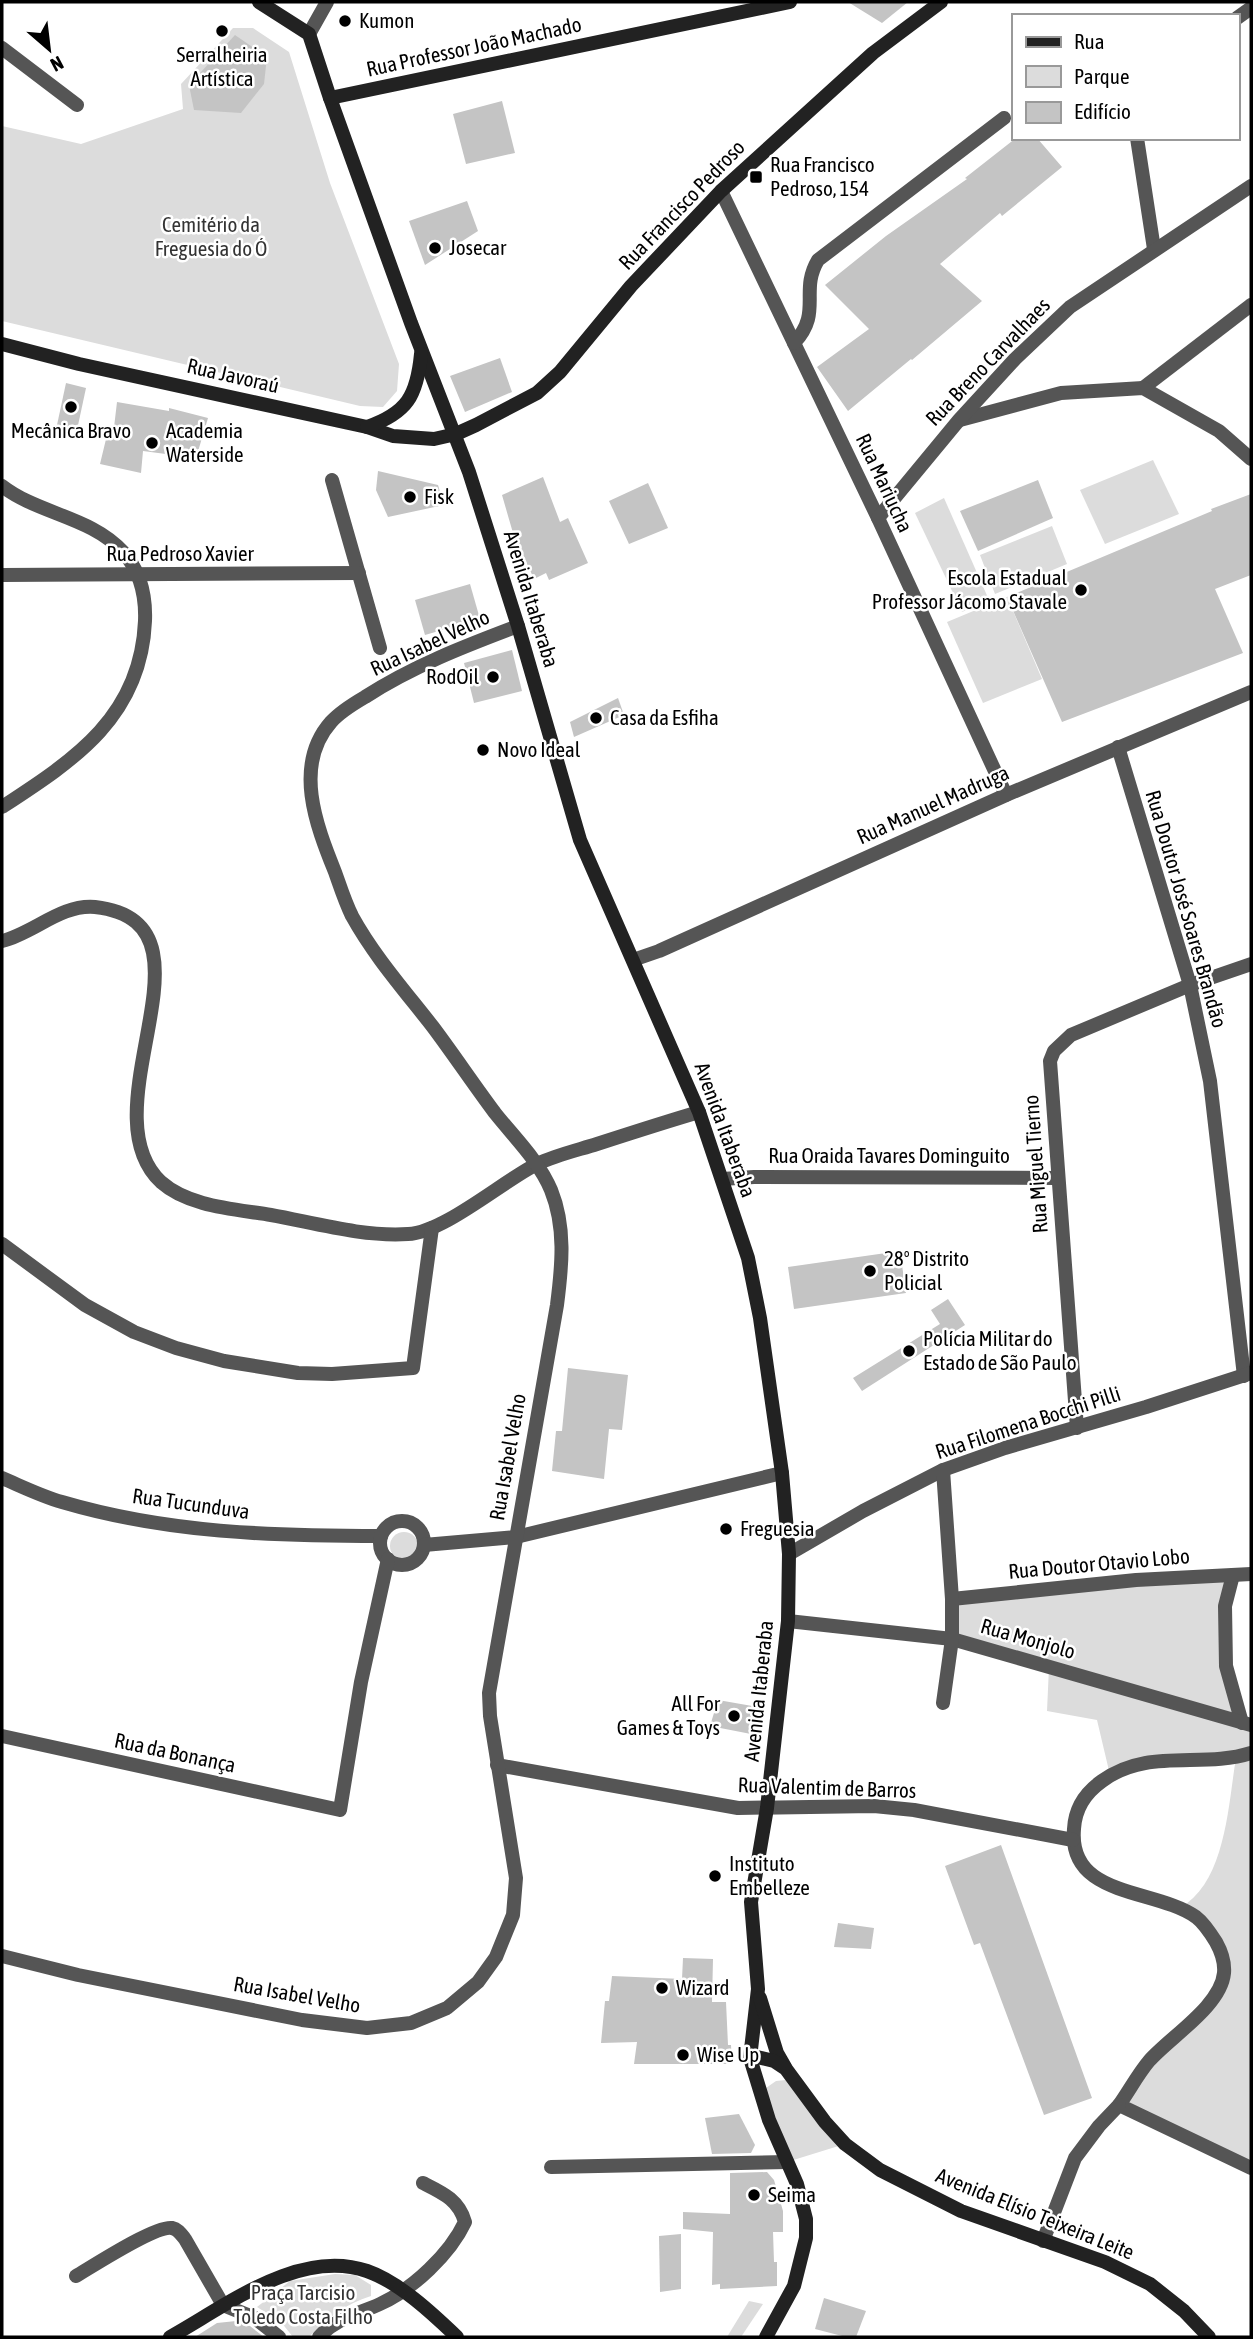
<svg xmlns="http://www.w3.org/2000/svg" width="1253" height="2339" viewBox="0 0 1253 2339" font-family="'Asap Condensed',sans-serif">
  <rect width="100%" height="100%" fill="#fff"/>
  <g fill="#dcdcdc">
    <polygon points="233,28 253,28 289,52 330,183 399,364 397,391 383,407 360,406 2,321 2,126 81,144 183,109 181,84"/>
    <polygon points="1153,460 1179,514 1105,544 1080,490"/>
    <polygon points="944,498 989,600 962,612 915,513"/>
    <polygon points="1052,526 1067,564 995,594 980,555"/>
    <polygon points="1007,597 1042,679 983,703 947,622"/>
    <circle cx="404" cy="1546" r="14"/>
    <polygon points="1233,1575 1226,1666 1242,1722 1251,1725 1251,1752 1110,1775 1097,1720 1047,1711 1049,1667 952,1639 952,1599"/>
    <path d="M1251 1753V2168L1120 2105 1216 1992 1221 1952 1180 1908C1226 1882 1228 1805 1236 1758Z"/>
    <polygon points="786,2080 845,2144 787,2162 760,2092 776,2081"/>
    <path d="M335 2274 355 2275 371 2285V2296C346 2304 327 2318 309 2337H293L281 2322 257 2307 290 2281Z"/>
    <polygon points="749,2301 763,2304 741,2337 727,2337"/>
  </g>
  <g fill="#c4c4c4">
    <polygon points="848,2 908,2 882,23"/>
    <polygon points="235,35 267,57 264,84 241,113 194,110 189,85"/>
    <polygon points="502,101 515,153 466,164 453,114"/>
    <polygon points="1016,138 1037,138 1062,167 1002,216 1000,213 940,264 982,301 912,360 911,359 848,411 817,367 869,329 825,285 886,236 967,179 965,178"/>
    <polygon points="467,201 478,231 425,265 409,221"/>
    <polygon points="500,358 512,392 465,412 450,376"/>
    <polygon points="66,383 86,388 77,430 57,425"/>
    <polygon points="117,402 169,411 169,408 208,418 196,458 143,451 141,473 100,464 107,435 113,436"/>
    <polygon points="378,471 438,485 444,505 388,517 376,490"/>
    <polygon points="543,477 560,522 568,518 588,563 549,580 546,573 534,579 513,533 502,495"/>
    <polygon points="1038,480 1053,518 978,551 960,511"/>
    <polygon points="648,483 668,528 629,544 609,501"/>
    <polygon points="1251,494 1251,575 1215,589 1243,653 1062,722 1007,597 1212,511 1211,509"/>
    <polygon points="470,584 480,619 425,635 415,600"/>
    <polygon points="512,650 522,691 474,703 464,663"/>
    <polygon points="618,698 624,715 574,737 570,722"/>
    <polygon points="900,1251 906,1293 794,1309 788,1267"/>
    <polygon points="948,1299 965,1325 862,1391 853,1378 940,1324 931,1310"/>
    <polygon points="568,1368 628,1375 622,1430 609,1429 604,1479 552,1471 556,1431 562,1431"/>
    <polygon points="718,1700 758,1707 751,1734 710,1726"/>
    <polygon points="1001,1845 1092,2098 1044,2115 980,1943 974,1945 945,1866"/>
    <polygon points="838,1923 874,1928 871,1949 834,1947"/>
    <polygon points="683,1958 713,1959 712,2002 726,2002 728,2045 731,2045 732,2064 634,2064 637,2042 601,2043 605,2001 609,2001 612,1976 682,1979"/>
    <polygon points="739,2114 755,2145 751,2153 712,2154 705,2118"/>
    <polygon points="767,2172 774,2180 783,2211 783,2232 773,2232 774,2262 777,2262 777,2286 720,2289 720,2284 712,2285 713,2232 683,2229 683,2212 730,2214 730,2173"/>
    <polygon points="681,2234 681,2289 660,2292 659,2236"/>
    <polygon points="824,2298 866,2311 856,2337 846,2337 815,2329"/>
    <polygon points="236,2321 250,2326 264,2337 195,2337 217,2323"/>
  </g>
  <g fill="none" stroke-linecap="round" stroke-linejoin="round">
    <g stroke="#555" stroke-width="14">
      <polyline points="1237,18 1251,8"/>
      <polyline points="309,34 327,2"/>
      <polyline points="2,48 77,105"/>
      <polyline points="1137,138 1154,249"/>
      <polyline points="721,191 878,518 1006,795"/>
      <path d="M794 343C823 312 799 292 818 260L1004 118"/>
      <polyline points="1143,388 1251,305"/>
      <polyline points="960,420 1061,393 1143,388 1219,431 1251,459"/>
      <polyline points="332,480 380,648"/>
      <path d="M2 486C38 514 92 517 123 552 141 572 146 596 145 621 141 717 74 760 2 807"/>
      <polyline points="878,518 959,420 1015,359 1070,307 1251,186"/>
      <polyline points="2,575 359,573"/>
      <polyline points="1118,747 1190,985 1210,1081 1244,1376"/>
      <path d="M2 941C34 933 61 904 95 907 230 922 83 1109 161 1182 189 1207 236 1209 271 1215 315 1223 363 1237 408 1234 443 1233 503 1181 537 1164 556 1155 578 1150 597 1144 631 1133 665 1122 699 1112"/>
      <polyline points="633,960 659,951 1006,795 1251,692"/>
      <polyline points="722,1179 754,1177 1057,1178"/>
      <polyline points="2,1244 85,1305 134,1332 176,1348 224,1361 298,1373 332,1374 413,1368 432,1228"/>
      <polyline points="1077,1428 1050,1061 1054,1051 1071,1035 1190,985 1251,964"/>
      <path d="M2 1478C21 1486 41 1496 62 1502 167 1533 272 1536 381 1536"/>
      <circle cx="402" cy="1543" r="22"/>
      <polyline points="424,1545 516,1537 782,1473"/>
      <polyline points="789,1554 863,1511 943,1470 1005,1448 1146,1407 1251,1373"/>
      <polyline points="1233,1575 1225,1606 1226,1666 1242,1723"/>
      <polyline points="952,1599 1136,1580 1251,1574"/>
      <polyline points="788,1621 952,1639 1251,1725"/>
      <polyline points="943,1703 952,1639 952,1599 943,1470"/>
      <polyline points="2,1736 340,1810 361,1682 388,1559"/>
      <path d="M1251 1753C1202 1769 1148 1747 1102 1781 1085 1793 1075 1808 1074 1829 1068 1898 1155 1888 1196 1917 1204 1923 1211 1934 1216 1942 1221 1951 1225 1962 1224 1973 1221 2006 1170 2037 1149 2061 1138 2074 1129 2091 1119 2105L1251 2168"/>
      <polyline points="497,1765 738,1808 874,1806 914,1810 1073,1840"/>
      <path d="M2 1956 78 1975 302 2020 367 2028 411 2023 447 2008 478 1982 496 1957 513 1915 516 1878 490 1716 489 1693 557 1305C562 1266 566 1227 551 1190 539 1161 514 1137 495 1113 474 1085 454 1055 433 1027 405 991 374 956 352 916 345 902 340 886 335 872 316 825 293 765 331 722 340 712 353 704 365 697 413 666 465 646 518 626"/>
      <polyline points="551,2167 787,2162"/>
      <polyline points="1043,2241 1075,2158 1099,2126 1119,2105"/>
      <path d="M76 2276C93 2266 156 2225 172 2228 178 2229 181 2234 185 2239L223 2305 255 2318 279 2337"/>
      <path d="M319 2337C336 2318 358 2314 380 2304 413 2289 450 2254 465 2222 459 2200 443 2193 423 2183"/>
    </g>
    <g stroke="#222" stroke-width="14">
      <polyline points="259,2 309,34 330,98 411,323 469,472 518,626 580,840 699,1112 748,1258 760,1318 782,1473 789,1554 788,1621 767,1808 751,1902 758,1989 750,2058 769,2120 797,2184 806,2219 806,2238 794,2286 766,2337"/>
      <polyline points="330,98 790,2"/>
      <polyline points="2,344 79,364 367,427 393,436 434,439 456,434 476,425 537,393 560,372 631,286 721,191 873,53 941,2"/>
      <path d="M367 427C407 413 417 396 421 354"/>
      <polyline points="760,1998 777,2053 785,2067"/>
      <polyline points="750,2058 757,2057 774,2061 786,2069 825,2122 845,2144 880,2170 961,2211 1105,2262 1150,2284 1184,2311 1209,2337"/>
      <path d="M170 2337C226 2306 299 2248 367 2271 399 2282 433 2314 457 2337"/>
    </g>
  </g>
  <g fill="#000" stroke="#fff" stroke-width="2.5">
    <circle cx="345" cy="21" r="7"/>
    <circle cx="222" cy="31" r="7"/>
    <rect x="749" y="170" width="14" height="14" rx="3.5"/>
    <circle cx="435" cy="248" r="7"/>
    <circle cx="71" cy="407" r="7"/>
    <circle cx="152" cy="443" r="7"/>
    <circle cx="410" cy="497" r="7"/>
    <circle cx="1081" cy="590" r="7"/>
    <circle cx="493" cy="677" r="7"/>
    <circle cx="596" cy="718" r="7"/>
    <circle cx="483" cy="750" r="7"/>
    <circle cx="870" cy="1271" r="7"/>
    <circle cx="909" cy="1351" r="7"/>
    <circle cx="726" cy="1529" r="7"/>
    <circle cx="734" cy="1716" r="7"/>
    <circle cx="715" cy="1876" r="7"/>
    <circle cx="662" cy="1988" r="7"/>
    <circle cx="683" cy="2055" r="7"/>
    <circle cx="754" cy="2195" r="7"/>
  </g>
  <g text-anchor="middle" stroke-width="5" stroke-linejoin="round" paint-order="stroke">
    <g font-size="21" fill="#000" stroke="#fff" text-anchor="start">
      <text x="359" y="28">Kumon</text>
      <text x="222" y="62" text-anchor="middle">Serralheiria<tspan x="222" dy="24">Artística</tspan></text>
      <text x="770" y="172">Rua Francisco<tspan x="770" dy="24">Pedroso, 154</tspan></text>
      <text x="449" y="255">Josecar</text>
      <text x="71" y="438" text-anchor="middle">Mecânica Bravo</text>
      <text x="166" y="438">Academia<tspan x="166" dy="24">Waterside</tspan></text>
      <text x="424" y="504">Fisk</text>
      <text x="1067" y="585" text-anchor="end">Escola Estadual<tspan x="1067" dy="24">Professor Jácomo Stavale</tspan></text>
      <text x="479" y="684" text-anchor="end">RodOil</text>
      <text x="610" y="725">Casa da Esfiha</text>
      <text x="497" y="757">Novo Ideal</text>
      <text x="884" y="1266">28º Distrito<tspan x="884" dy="24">Policial</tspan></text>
      <text x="923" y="1346">Polícia Militar do<tspan x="923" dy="24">Estado de São Paulo</tspan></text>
      <text x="740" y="1536">Freguesia</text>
      <text x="720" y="1711" text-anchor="end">All For<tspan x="720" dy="24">Games &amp; Toys</tspan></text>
      <text x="729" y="1871">Instituto<tspan x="729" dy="24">Embelleze</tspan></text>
      <text x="676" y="1995">Wizard</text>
      <text x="697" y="2062">Wise Up</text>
      <text x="768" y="2202">Seima</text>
    </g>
    <g font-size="21" fill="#000" stroke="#fff">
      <text transform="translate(474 47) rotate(-12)" y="7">Rua Professor João Machado</text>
      <text transform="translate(682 205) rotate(-46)" y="7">Rua Francisco Pedroso</text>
      <text transform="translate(988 362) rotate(-46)" y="7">Rua Breno Carvalhaes</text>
      <text transform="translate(233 376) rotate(13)" y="7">Rua Javoraú</text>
      <text transform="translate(884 483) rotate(65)" y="7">Rua Mariucha</text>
      <text x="180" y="561">Rua Pedroso Xavier</text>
      <text transform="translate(531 599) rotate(73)" y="7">Avenida Itaberaba</text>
      <text transform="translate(430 643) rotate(-25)" y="7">Rua Isabel Velho</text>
      <text transform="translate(933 805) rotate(-24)" y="7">Rua Manuel Madruga</text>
      <text transform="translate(1186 909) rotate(74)" y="7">Rua Doutor José Soares Brandão</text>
      <text transform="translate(725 1130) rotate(70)" y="7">Avenida Itaberaba</text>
      <text x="889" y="1163">Rua Oraida Tavares Dominguito</text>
      <text transform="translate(1036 1164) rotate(-94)" y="7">Rua Miguel Tierno</text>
      <text transform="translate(1028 1423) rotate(-18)" y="7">Rua Filomena Bocchi Pilli</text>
      <text transform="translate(508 1457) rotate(-80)" y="7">Rua Isabel Velho</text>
      <text transform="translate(191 1504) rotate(8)" y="7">Rua Tucunduva</text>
      <text transform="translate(1099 1564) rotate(-5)" y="7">Rua Doutor Otavio Lobo</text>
      <text transform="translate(1028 1639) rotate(16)" y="7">Rua Monjolo</text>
      <text transform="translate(759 1691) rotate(-84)" y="7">Avenida Itaberaba</text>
      <text transform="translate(175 1753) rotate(12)" y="7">Rua da Bonança</text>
      <text transform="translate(827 1788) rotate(2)" y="7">Rua Valentim de Barros</text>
      <text transform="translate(297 1995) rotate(10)" y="7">Rua Isabel Velho</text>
      <text transform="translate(1035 2214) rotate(22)" y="7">Avenida Elísio Teixeira Leite</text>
    </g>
    <g font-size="21" fill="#333" stroke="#fff">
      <text x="211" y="232">Cemitério da<tspan x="211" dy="24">Freguesia do Ó</tspan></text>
      <text x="303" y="2300">Praça Tarcisio<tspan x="303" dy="24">Toledo Costa Filho</tspan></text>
    </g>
  </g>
  <rect width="1253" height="2339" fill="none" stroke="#000000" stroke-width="7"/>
  <rect x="1012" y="14" width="228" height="126" fill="#ffffff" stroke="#999999" stroke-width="2"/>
  <rect x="1026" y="37" width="35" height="10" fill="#222222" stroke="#999999" stroke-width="2"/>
  <text x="1074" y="49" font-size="21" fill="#000000">Rua</text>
  <rect x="1026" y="66" width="35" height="21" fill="#dcdcdc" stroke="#999999" stroke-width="2"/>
  <text x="1074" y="84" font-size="21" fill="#000000">Parque</text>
  <rect x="1026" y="102" width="35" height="21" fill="#c4c4c4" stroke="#999999" stroke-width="2"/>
  <text x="1074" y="119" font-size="21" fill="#000000">Edifício</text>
  <g transform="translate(49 49) rotate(152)" stroke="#ffffff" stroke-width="5" paint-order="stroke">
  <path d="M0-5L12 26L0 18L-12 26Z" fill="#000000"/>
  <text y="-10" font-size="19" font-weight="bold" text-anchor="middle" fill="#000000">N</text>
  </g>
</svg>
